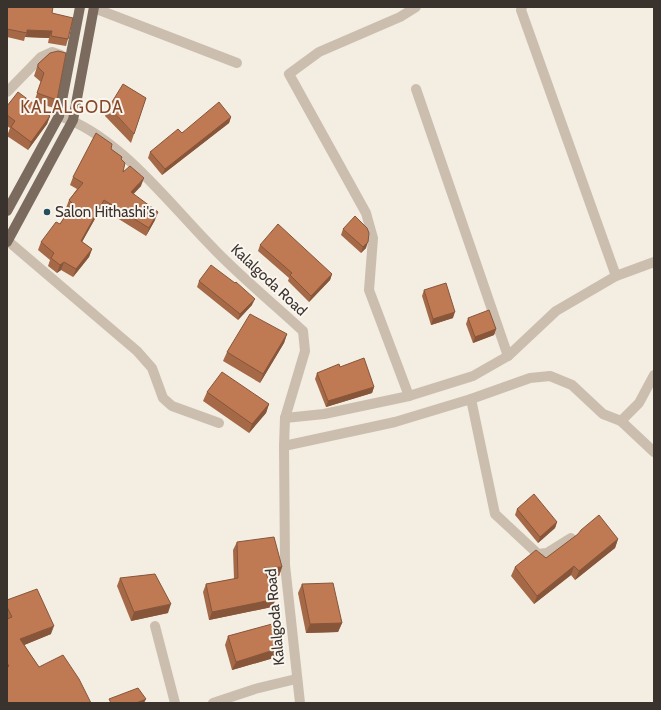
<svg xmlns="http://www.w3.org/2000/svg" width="661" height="710" viewBox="0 0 661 710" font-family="Cabin,sans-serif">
  <rect width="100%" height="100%" fill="#f3ede2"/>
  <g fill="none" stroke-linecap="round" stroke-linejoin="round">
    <g stroke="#cbbeae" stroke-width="10">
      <polyline points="522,7 521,10 616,276"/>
      <polyline points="94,8 237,63"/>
      <polyline points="416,89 508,356"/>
      <polyline points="7,92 41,57 52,52 61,55"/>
      <path d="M59 116C119 135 170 205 214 249 242 278 274 304 303 331L305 351 285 418 284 446 285 565 300 703"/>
      <polyline points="8,241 137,351 152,368 163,398 172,406 219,423"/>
      <polyline points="409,396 369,290 373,238 366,213 289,74 319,52 400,17 416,7"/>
      <polyline points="471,399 495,514 538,554 547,553 571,538"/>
      <polyline points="285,418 324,414 409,396 473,376 508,356 556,311 616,276 654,262"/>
      <polyline points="621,421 654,452"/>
      <polyline points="284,446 395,422 471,399 530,378 550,376 572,385 603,414 621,421 639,403 654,375"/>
      <polyline points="155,626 175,703"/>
      <polyline points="213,703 255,689 296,679"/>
    </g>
    <g stroke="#7b6b5e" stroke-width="10">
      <polyline points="7,211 59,116 80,7"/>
      <polyline points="7,242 73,120 94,7"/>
    </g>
  </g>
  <g fill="#a56947">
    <polygon points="7,7 52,13 68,39 66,46 48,43 49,38 25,37 24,41 7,37"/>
    <polygon points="50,53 57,100 54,108 34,102 41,82 34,76 38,64"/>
    <polygon points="7,106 50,116 47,124 28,150 7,136 10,128 7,126"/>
    <polygon points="109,107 134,134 131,143 105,116"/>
    <polygon points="231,117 229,123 162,175 148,158 150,152 182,133"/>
    <polygon points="111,149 122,157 121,159 123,172 141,186 133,194 155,220 146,236 101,208 82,242 92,249 89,257 73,277 61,270 57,273 48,266 50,260 38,250 41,242 60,224 69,211 66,208 69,200 77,189 70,185 73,177"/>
    <polygon points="343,229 366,248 361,253 341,235"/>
    <polygon points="260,245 332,274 330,280 309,302 288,281 289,278 258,251"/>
    <polygon points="199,281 252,305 238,320 197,287"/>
    <polygon points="424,290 453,318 431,325 422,296"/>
    <polygon points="468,318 496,329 494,335 473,343 466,324"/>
    <polygon points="287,334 284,343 260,383 223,361 227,352"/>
    <polygon points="340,367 374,387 372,393 326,407 315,379 317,373"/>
    <polygon points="207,392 269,404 266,413 249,433 203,401"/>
    <polygon points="517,509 557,522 555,528 538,543 515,515"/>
    <polygon points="618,539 615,548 575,580 571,575 534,604 511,576 515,567"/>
    <polygon points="237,542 282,567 279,576 267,576 276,599 272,607 209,620 203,592 206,584 234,579 233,550"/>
    <polygon points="120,578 168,613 131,621 117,586"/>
    <polygon points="302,584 342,623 338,632 306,633 298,593"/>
    <polygon points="7,600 51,634 24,645 39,667 7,703"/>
    <polygon points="228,636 277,657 232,670 225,645"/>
  </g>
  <g fill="#86553a">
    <polygon points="27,30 52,31 49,38 25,37 27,33"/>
    <polygon points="50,116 47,124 28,150 31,142"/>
    <polygon points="231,117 229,123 162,175 165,169"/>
    <polygon points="144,178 141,186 128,200 131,192"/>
    <polygon points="104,200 101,208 78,249 81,241"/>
    <polygon points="158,212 155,220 146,236 149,228"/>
    <polygon points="368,242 366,248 361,253 363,247"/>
    <polygon points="92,249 89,257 73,277 76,269"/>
    <polygon points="64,262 61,270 57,273 60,265"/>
    <polygon points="332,274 330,280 309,302 311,296"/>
    <polygon points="255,299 252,305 238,320 240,314"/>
    <polygon points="455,312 453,318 431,325 433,319"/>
    <polygon points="496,329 494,335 473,343 475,337"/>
    <polygon points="287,334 284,343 260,383 263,374"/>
    <polygon points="374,387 372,393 326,407 328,401"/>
    <polygon points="269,404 266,413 249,433 252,424"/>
    <polygon points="557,522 555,528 538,543 540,537"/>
    <polygon points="618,539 615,548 575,580 579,571"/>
    <polygon points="574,566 571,575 534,604 537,596"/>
    <polygon points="282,567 279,576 261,577 264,568"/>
    <polygon points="276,599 272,607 209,620 212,612"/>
    <polygon points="171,604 168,613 131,621 134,612"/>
    <polygon points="342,623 338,632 306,633 310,624"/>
    <polygon points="54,626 51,634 17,648 20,639"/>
    <polygon points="280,648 277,657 232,670 236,662"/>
    <polygon points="146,699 144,703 136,703"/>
  </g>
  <g fill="#c07a53" stroke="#86553a">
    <polygon points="7,7 53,7 52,13 73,18 68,39 51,36 52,31 27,30 27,33 7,29"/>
    <polygon points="58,51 66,53 57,100 37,93 44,73 38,67 38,64 50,53"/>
    <polygon points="123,84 146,98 134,134 109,107"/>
    <polygon points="18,92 50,116 31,142 11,127 15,121 7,115 7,106"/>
    <polygon points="219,102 231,117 165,169 150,152 178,129 182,133"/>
    <polygon points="96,133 112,144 111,149 122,157 121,159 125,163 123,172 130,166 144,178 131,192 158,212 149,228 104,200 81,241 92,249 76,269 64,262 60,265 51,258 54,253 41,242 56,222 60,224 73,204 69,200 83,183 73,177"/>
    <polygon points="355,216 367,228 369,233 368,242 363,247 343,229"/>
    <polygon points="278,224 332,274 311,296 290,275 292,273 260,245"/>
    <polygon points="211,265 235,283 236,282 255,299 240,314 199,281"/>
    <polygon points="446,283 455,312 433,319 424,290"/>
    <polygon points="489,310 496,329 475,337 468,318"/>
    <polygon points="250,314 287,334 263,374 227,352"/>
    <polygon points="364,358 374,387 328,401 317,373 339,364 340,367"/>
    <polygon points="222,372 269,404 252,424 207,392"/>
    <polygon points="534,494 557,522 540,537 517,509"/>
    <polygon points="599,515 618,539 579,571 574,566 537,596 515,567 536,550 546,558 578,534 581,530"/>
    <polygon points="274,537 282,567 264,568 276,599 212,612 206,584 238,578 237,542"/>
    <polygon points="155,574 171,604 134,612 120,578"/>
    <polygon points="333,583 342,623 310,624 302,584"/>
    <polygon points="37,589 54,626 20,639 39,667 63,655 79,679 91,703 7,703 7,668 9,666 7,663 7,619 12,617 7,607 7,600"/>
    <polygon points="272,624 280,648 236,662 228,636"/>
    <polygon points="138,688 146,699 136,703 111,703 109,699"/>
  </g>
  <circle fill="#23505a" stroke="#faf6ef" stroke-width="1.5" cx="47" cy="212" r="4"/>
  <g text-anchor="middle" stroke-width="4" stroke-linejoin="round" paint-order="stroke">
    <g font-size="15" fill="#3a322c" stroke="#faf6ef" text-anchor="start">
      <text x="55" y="217">Salon Hithashi's</text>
    </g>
    <g font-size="15" fill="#3a322c" stroke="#faf6ef">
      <text transform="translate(269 280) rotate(43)" y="5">Kalalgoda Road</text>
      <text transform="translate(275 617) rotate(-95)" y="5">Kalalgoda Road</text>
    </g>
    <g font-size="17" letter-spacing="1" fill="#854929" stroke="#faf6ef">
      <text x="72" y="113">KALALGODA</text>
    </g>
  </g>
  <rect width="661" height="710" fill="none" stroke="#3a322c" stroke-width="16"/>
</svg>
